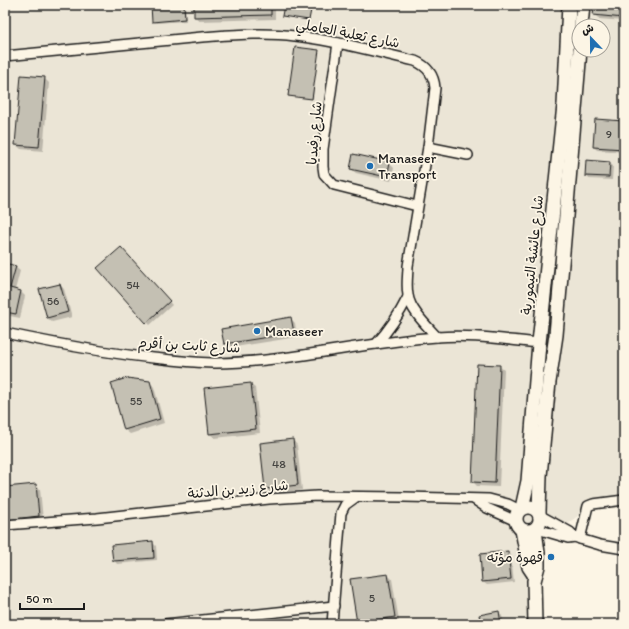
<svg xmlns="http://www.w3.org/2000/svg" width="629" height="629" viewBox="0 0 629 629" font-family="Itim,'Playpen Sans Arabic',sans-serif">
  <rect width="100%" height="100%" fill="#fcf5e5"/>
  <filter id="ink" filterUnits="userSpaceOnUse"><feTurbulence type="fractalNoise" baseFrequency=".025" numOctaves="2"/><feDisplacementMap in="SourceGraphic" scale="8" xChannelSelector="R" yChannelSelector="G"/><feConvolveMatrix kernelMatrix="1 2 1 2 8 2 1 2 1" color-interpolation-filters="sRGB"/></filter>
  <g filter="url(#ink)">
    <path fill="#ebe5d6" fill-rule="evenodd" d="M5 5H624V506L587 510 543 540 538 624H5ZM579 26H603V50H579Z"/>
    <g fill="#0003">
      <polygon points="152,5 185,5 186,21 155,23 153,21"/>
      <polygon points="195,5 275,5 275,19 200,21 195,17"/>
      <polygon points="596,5 624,5 624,21 599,19 594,14"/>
      <polygon points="318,51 313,99 290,96 289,96"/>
      <polygon points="44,78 49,83 43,151 21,149 16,145"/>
      <polygon points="624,122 624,152 597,150 594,147"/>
      <polygon points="389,163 394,168 391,181 356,173 351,169"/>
      <polygon points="609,163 613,166 612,180 589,179 586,175"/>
      <polygon points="124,251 172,305 150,325 147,322"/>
      <polygon points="5,264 15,267 20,271 15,290 21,292 25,296 20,318 5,315"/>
      <polygon points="60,285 64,289 72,317 52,322 47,318"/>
      <polygon points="291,319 295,323 297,337 229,348 224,344"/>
      <polygon points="499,366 504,370 499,487 477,486 473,482"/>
      <polygon points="150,382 154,387 164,423 130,434 125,430"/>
      <polygon points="250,384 255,388 260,433 215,438 210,434"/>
      <polygon points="293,440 297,445 302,490 271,493 266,489"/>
      <polygon points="35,485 40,489 43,520 5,522 5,488"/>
      <polygon points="152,542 156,546 157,560 117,564 114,560"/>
      <polygon points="508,552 511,555 514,582 487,585 483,582"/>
      <polygon points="388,575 392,579 399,621 380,624 359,624 358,622"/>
      <polygon points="499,612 502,616 504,624 482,624"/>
    </g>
    <g fill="#c4c0b3" stroke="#1c1c1c">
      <polygon points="151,5 184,5 185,19 152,22"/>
      <polygon points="194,5 271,5 271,15 194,17"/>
      <polygon points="284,5 312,5 309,20 282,16"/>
      <polygon points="595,5 624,5 624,18 593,15"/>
      <polygon points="295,47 319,50 312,99 288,96"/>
      <polygon points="21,75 45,77 39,147 15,145"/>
      <polygon points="595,119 624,121 624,149 593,147"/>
      <polygon points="353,154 390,162 387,177 350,169"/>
      <polygon points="586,160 610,162 609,177 585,176"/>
      <polygon points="121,247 170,301 146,323 97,268"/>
      <polygon points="5,263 16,266 10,288 21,291 16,314 5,312"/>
      <polygon points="60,284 68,312 47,318 39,289"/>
      <polygon points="291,317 294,333 224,344 221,329"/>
      <polygon points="477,364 500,365 495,483 472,482"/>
      <polygon points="127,378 150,381 160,419 124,430 111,383"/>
      <polygon points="251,383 256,429 209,434 204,388"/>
      <polygon points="293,439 298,485 265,489 260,443"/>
      <polygon points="36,484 39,516 5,520 5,487"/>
      <polygon points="153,541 154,558 113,561 111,545"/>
      <polygon points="508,551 511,579 482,582 480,554"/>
      <polygon points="388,574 395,617 357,623 350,579"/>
      <polygon points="499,611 501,624 481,624 479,615"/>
    </g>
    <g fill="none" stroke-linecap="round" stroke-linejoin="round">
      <defs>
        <g id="street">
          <polyline points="338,43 323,149 323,167 324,174 334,185 417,206"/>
          <path d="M5 56 202 37C232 35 264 32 295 36 335 40 375 52 415 61 427 66 434 75 435 88L428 147 408 266C408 275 406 285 408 295 410 310 427 326 437 337"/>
          <polyline points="428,147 468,155"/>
          <path d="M5 333C57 344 110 354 163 359 181 361 200 363 217 363 291 362 363 342 437 337 471 334 506 340 539 343"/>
          <path d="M376 344C390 329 399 315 408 297"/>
          <polyline points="475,500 487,508 516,521"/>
          <polyline points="541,516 570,532 575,537 580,539 600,545 624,549"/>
          <polyline points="5,525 97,518 269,499 317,496 404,497 489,499 508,504 520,510"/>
          <polyline points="537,529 568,538 575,537"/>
          <polyline points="580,539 588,506 593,504 624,500"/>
          <polyline points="165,624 334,606"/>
          <polyline points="332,624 341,513 345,505 356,497"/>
        </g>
        <g id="secondary">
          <polyline points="581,26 583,5"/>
          <circle cx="528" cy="519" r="12"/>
          <polyline points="522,508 528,481 539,343 564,105 569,5"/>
          <polyline points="539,512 540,476 549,382 556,335 580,50"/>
          <polyline points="522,530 529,567 535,576"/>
          <polyline points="535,624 534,581 538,566 538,553 535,530"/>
        </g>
      </defs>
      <use href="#street" stroke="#1c1c1c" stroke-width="12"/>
      <use href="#secondary" stroke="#1c1c1c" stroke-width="16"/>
      <use href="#street" stroke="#fcf5e5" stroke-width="9"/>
      <use href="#secondary" stroke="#fcf5e5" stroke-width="13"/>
    </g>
  </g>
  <g fill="#1f6fb2" stroke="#fcf5e5" stroke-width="1.5">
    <circle cx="370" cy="166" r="4"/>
    <circle cx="257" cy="331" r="4"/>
    <circle cx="551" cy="557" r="4"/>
  </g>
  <g text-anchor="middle" stroke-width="3.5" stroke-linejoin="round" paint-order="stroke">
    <g font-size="12" fill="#464542">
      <text x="609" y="138">9</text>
      <text x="133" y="289">54</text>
      <text x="53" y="305">56</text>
      <text x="136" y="405">55</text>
      <text x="279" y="468">48</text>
      <text x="372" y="602">5</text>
    </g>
    <g font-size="14" fill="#1c1c1c" stroke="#fcf5e5">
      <text transform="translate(348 33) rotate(11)" y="5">شارع ثعلبة العاملي</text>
      <text transform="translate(314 133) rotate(-85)" y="5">شارع رفيديا</text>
      <text transform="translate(532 255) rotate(-84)" y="5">شارع عائشة التيمورية</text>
      <text transform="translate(189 345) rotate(3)" y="5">شارع ثابت بن أقرم</text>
      <text transform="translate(238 489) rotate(-5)" y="5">شارع زيد بن الدثنة</text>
    </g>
    <g font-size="14" fill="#1c1c1c" stroke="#fcf5e5" text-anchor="start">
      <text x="378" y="163">Manaseer<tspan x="378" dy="16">Transport</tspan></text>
      <text x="265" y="336">Manaseer</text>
      <text x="543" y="562" text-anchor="end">قهوة مؤته</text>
    </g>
  </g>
  <rect width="629" height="629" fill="none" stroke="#fcf5e5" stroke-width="20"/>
  <rect x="10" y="10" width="609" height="609" fill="none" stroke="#1c1c1c" stroke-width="1.5" filter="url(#ink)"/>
  <g transform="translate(591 38) rotate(338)"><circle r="19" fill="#fcf5e5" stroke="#a29e95"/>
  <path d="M0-3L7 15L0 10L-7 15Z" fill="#1f6fb2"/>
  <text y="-6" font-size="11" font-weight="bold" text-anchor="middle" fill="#1c1c1c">ش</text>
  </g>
  <path d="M20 603v6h64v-6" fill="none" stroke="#1c1c1c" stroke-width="2"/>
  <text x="26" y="603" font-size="12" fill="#1c1c1c" stroke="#fcf5e5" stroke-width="3" paint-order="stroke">50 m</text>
</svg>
